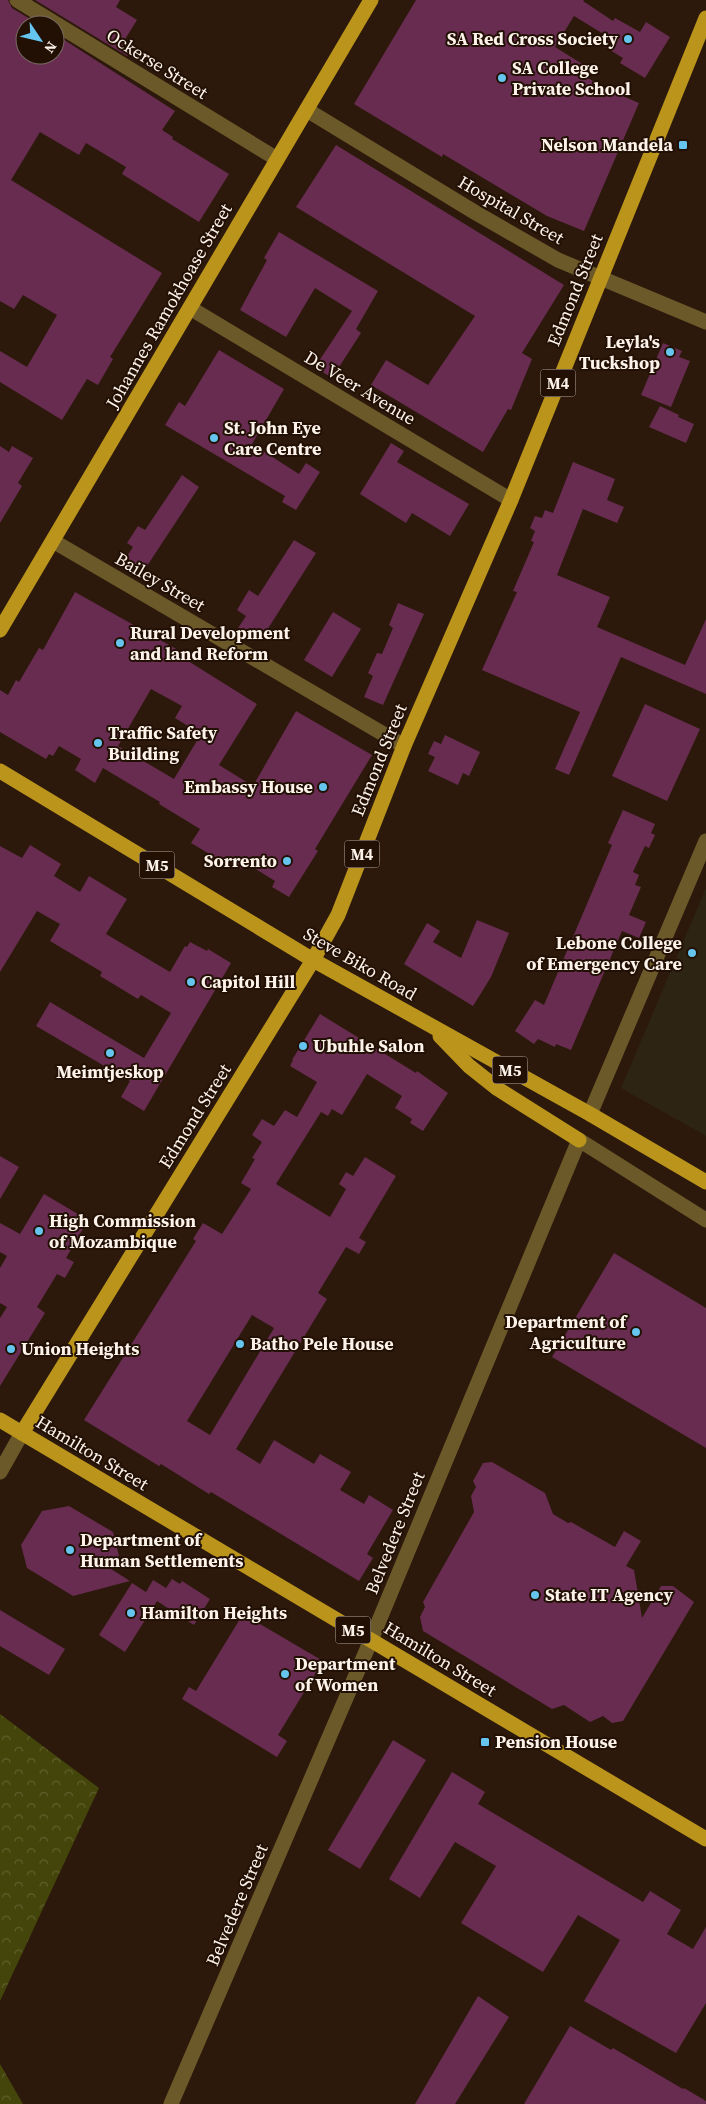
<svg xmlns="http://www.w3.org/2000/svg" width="706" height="2104" viewBox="0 0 706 2104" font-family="'Source Serif 4',serif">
  <defs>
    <pattern id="forest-crowns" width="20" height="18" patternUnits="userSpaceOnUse" patternTransform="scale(1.25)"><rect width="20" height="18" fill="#44450a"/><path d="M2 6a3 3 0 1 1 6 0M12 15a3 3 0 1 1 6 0" fill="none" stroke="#60602e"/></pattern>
  </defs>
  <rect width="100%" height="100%" fill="#2c190b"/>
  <polygon fill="#2d2414" points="706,888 706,1136 621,1088"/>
  <g fill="url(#forest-crowns)">
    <polygon points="0,1714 99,1788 0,2001"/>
    <polygon points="0,2064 23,2104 0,2104"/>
  </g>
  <g fill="#672c50" fill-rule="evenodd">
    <polygon points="0,0 8,0 12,8 40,25 25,25 25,55 55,55 55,34 175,111 162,130 173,137 172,139 229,174 199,222 122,174 126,167 86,143 79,155 40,132 11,180 162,273 110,357 113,359 98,385 87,379 62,420 0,382 0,351 27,367 57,315 23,295 14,309 0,301"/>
    <polygon points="35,0 120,0 116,7 137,20 122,44 131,49 127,56"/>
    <polygon points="416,0 584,0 583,1 613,21 615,18 640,32 646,22 670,37 645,78 620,63 623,58 600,44 605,35 574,16 555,47 584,65 579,73 611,91 639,103 584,231 547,216 443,154 442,157 354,104"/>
    <polygon points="336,145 564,285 522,353 532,359 511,410 508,409 483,452 371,385 386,360 428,385 475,316 296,207"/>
    <polygon points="279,232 378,291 356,329 361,333 332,378 315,367 352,311 315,288 286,337 240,310 267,260 264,258"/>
    <polygon points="663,343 682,351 679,357 690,361 671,407 641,395"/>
    <polygon points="219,350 284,389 252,444 299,474 306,463 320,472 296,510 282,502 285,496 165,425 179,402 185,406"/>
    <polygon points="660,406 679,415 678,417 694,424 686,443 649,427"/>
    <polygon points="391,443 404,451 397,462 469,504 450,536 412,513 406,523 360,494"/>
    <polygon points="0,446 9,452 12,446 33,458 18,483 22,486 0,523"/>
    <polygon points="573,462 615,479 607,500 624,507 617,523 583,509 557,575 610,597 597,627 685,665 706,619 706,694 621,657 569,775 555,769 580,712 482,670 517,592 513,591 534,542 531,541 535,531 530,528 535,516 542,518 545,510 553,513"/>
    <polygon points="182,475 199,487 145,569 139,566 138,570 124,561 133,547 127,543 138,526 145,530"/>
    <polygon points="294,540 316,553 262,638 255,633 252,637 238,628 246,616 237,610 249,590 258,596"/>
    <path d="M75 592 187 655 185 659 257 704 219 765 253 786 296 711 372 755 315 849 318 851 289 897 272 887 275 881 246 863 242 869 225 859 223 862 191 843 200 829 159 804 160 802 103 768 95 783 75 770 81 759 59 746 53 756 49 754 46 759 0 732V690L8 695 16 680 19 682 39 648 43 650ZM151 689 182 706 175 718 201 734 174 779 118 746Z"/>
    <polygon points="398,603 424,614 383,705 364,697 373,676 368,673 377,653 382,654 393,628 389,625"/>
    <polygon points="333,612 361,629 332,677 304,660"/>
    <polygon points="645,704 700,729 667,801 612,776"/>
    <polygon points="445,735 480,752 469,776 463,773 458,785 428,771 435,757 428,754 434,741 441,744"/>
    <polygon points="623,810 655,824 651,833 655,835 649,848 645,846 633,872 639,875 635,885 641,887 629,915 646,922 639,938 622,931 571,1050 556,1044 555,1047 538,1039 534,1044 515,1031 535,1000 544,1005 612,845 608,843"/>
    <polygon points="30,845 61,864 54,876 80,892 89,876 127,899 106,934 170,972 185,946 187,947 190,942 207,951 208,949 231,963 144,1111 121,1097 130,1081 36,1026 50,1002 144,1058 171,1013 141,995 138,999 100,976 102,972 50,941 60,924 37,911 0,972 0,846 22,858"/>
    <polygon points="477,920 509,933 491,977 473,1006 404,964 427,923 440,931 433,942 461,958"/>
    <path d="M320 1014 416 1073 417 1071 448 1093 423 1131 410 1123 412 1119 395 1108 402 1096 367 1074 342 1115 332 1109 328 1116 321 1112 276 1184 330 1217 346 1189 339 1184 346 1172 353 1176 365 1157 396 1176 359 1238 366 1242 359 1254 346 1247 318 1293 327 1299 236 1449 260 1464 274 1440 314 1464 320 1454 351 1472 340 1490 364 1504 369 1495 393 1510 367 1554 373 1558 359 1581 211 1492 209 1494 161 1464 159 1466 84 1420 196 1241 193 1239 203 1223 222 1234 251 1189 241 1183 255 1159 252 1158 262 1142 252 1135 262 1119 274 1126 285 1110 297 1117 317 1082 290 1066 293 1060H292ZM252 1315 274 1328 210 1435 187 1421Z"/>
    <polygon points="0,1156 19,1167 0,1199"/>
    <polygon points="44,1194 88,1220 66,1258 74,1262 65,1278 57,1274 37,1307 45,1313 0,1386 0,1318 7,1307 0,1303 0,1268 7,1256 0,1252 0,1223 20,1234"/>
    <polygon points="614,1253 706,1308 706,1448 552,1357"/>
    <polygon points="492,1462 545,1493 553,1514 568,1523 571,1522 615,1547 624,1531 641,1541 626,1566 634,1570 642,1618 661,1586 673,1586 694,1602 623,1721 612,1723 603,1716 590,1722 564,1705 552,1709 423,1631 420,1617 425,1607 423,1602 474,1512 471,1496 476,1487 473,1481 483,1463"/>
    <polygon points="69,1506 113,1532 119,1556 111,1569 130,1581 73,1596 27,1568 21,1545 42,1511"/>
    <polygon points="172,1579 180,1584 182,1581 210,1599 194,1625 157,1601 125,1652 99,1635 132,1583 146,1592 153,1580 166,1588"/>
    <polygon points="0,1610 65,1649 49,1675 0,1646"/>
    <polygon points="243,1614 323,1661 278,1735 287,1741 277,1757 182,1699 189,1687 196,1691"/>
    <polygon points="393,1740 426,1760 360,1869 328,1850"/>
    <polygon points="452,1772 485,1792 478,1804 643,1902 650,1891 681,1910 667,1934 693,1949 706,1927 706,2003 676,2053 584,2001 620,1940 578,1915 543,1972 461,1923 496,1866 455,1842 420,1898 389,1879"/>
    <polygon points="478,1996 509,2017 455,2104 415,2104"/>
    <polygon points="570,2026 611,2050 613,2048 683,2089 684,2088 706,2101 706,2104 524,2104"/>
  </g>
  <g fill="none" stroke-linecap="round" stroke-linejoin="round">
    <g stroke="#6c5929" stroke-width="15">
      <polyline points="17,0 277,159"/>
      <polyline points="307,110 476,213 558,260 706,322"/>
      <polyline points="190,308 511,500"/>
      <polyline points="53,541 404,746"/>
      <polyline points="590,1114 706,841"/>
      <polyline points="0,1472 22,1433"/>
      <polyline points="171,2104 371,1640 579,1140 706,1220"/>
    </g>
    <g stroke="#ba941b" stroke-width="15">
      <polyline points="0,630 371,0"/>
      <polyline points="0,771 313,960 590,1114 706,1182"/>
      <polyline points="440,1036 469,1066 498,1089 579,1140"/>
      <polyline points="0,1420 706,1839"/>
      <polyline points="22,1433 313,960 338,915 404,746 511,500 706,18"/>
    </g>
  </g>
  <g fill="#65c5ef" stroke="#221004" stroke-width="2">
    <circle cx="628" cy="39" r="5"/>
    <circle cx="502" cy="78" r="5"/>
    <rect x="678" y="140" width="10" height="10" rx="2.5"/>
    <circle cx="670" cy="352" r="5"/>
    <circle cx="214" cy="438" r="5"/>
    <circle cx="120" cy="643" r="5"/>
    <circle cx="98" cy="743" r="5"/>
    <circle cx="323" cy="787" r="5"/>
    <circle cx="287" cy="861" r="5"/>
    <circle cx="692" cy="953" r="5"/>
    <circle cx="191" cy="982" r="5"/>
    <circle cx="303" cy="1046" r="5"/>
    <circle cx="110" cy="1053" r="5"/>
    <circle cx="39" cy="1231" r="5"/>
    <circle cx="636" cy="1332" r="5"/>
    <circle cx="240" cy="1344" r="5"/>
    <circle cx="11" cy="1349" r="5"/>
    <circle cx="70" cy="1550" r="5"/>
    <circle cx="535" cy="1595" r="5"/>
    <circle cx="131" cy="1613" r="5"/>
    <circle cx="285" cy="1674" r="5"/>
    <rect x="480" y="1737" width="10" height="10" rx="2.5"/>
  </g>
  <g text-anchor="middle" stroke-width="4" stroke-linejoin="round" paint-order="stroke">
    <g fill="#221004" stroke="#bbafa6" stroke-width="1">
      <rect x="540.5" y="369.5" width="35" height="27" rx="4"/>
      <rect x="344.5" y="840.5" width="35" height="27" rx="4"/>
      <rect x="139.5" y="851.5" width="35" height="27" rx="4"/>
      <rect x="492.5" y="1056.5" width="35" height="27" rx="4"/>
      <rect x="335.5" y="1616.5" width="35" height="27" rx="4"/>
    </g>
    <g font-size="16" font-weight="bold" fill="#fdf3eb">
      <text x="558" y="389">M4</text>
      <text x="362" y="860">M4</text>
      <text x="157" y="871">M5</text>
      <text x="510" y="1076">M5</text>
      <text x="353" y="1636">M5</text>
    </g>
    <g font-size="18" font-weight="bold" fill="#fdf3eb" stroke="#221004" text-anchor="start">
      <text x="618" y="45" text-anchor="end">SA Red Cross Society</text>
      <text x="512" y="74">SA College<tspan x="512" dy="21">Private School</tspan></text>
      <text x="673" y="151" text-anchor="end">Nelson Mandela</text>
      <text x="660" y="348" text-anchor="end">Leyla's<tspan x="660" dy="21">Tuckshop</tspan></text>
      <text x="224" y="434">St. John Eye<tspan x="224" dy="21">Care Centre</tspan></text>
      <text x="130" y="639">Rural Development<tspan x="130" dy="21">and land Reform</tspan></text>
      <text x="108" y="739">Traffic Safety<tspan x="108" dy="21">Building</tspan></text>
      <text x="313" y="793" text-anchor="end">Embassy House</text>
      <text x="277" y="867" text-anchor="end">Sorrento</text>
      <text x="682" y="949" text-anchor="end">Lebone College<tspan x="682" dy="21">of Emergency Care</tspan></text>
      <text x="201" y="988">Capitol Hill</text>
      <text x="313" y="1052">Ubuhle Salon</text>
      <text x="110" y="1078" text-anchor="middle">Meimtjeskop</text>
      <text x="49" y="1227">High Commission<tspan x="49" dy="21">of Mozambique</tspan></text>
      <text x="626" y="1328" text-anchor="end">Department of<tspan x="626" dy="21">Agriculture</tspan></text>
      <text x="250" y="1350">Batho Pele House</text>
      <text x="21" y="1355">Union Heights</text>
      <text x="80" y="1546">Department of<tspan x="80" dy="21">Human Settlements</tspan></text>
      <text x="545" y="1601">State IT Agency</text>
      <text x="141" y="1619">Hamilton Heights</text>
      <text x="295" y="1670">Department<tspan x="295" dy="21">of Women</tspan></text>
      <text x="495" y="1748">Pension House</text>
    </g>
    <g font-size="18" fill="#fdf3eb" stroke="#221004">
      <text transform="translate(157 64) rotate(32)" y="6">Ockerse Street</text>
      <text transform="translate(511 210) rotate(30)" y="6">Hospital Street</text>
      <text transform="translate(575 290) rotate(-68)" y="6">Edmond Street</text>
      <text transform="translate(169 306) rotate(-60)" y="6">Johannes Ramokhoase Street</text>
      <text transform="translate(360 388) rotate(31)" y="6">De Veer Avenue</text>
      <text transform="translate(160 582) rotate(30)" y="6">Bailey Street</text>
      <text transform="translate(379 760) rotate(-68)" y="6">Edmond Street</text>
      <text transform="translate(360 964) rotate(30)" y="6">Steve Biko Road</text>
      <text transform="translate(195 1116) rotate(-58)" y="6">Edmond Street</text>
      <text transform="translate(92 1453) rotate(31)" y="6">Hamilton Street</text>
      <text transform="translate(395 1533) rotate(-68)" y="6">Belvedere Street</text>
      <text transform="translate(440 1659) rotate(31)" y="6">Hamilton Street</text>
      <text transform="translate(237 1905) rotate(-67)" y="6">Belvedere Street</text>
    </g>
  </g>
  <g transform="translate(40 40) rotate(125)"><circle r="24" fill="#221004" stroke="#7a6b60"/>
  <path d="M0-4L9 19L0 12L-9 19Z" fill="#65c5ef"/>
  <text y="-8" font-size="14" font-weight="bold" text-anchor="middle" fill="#fdf3eb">N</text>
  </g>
</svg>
